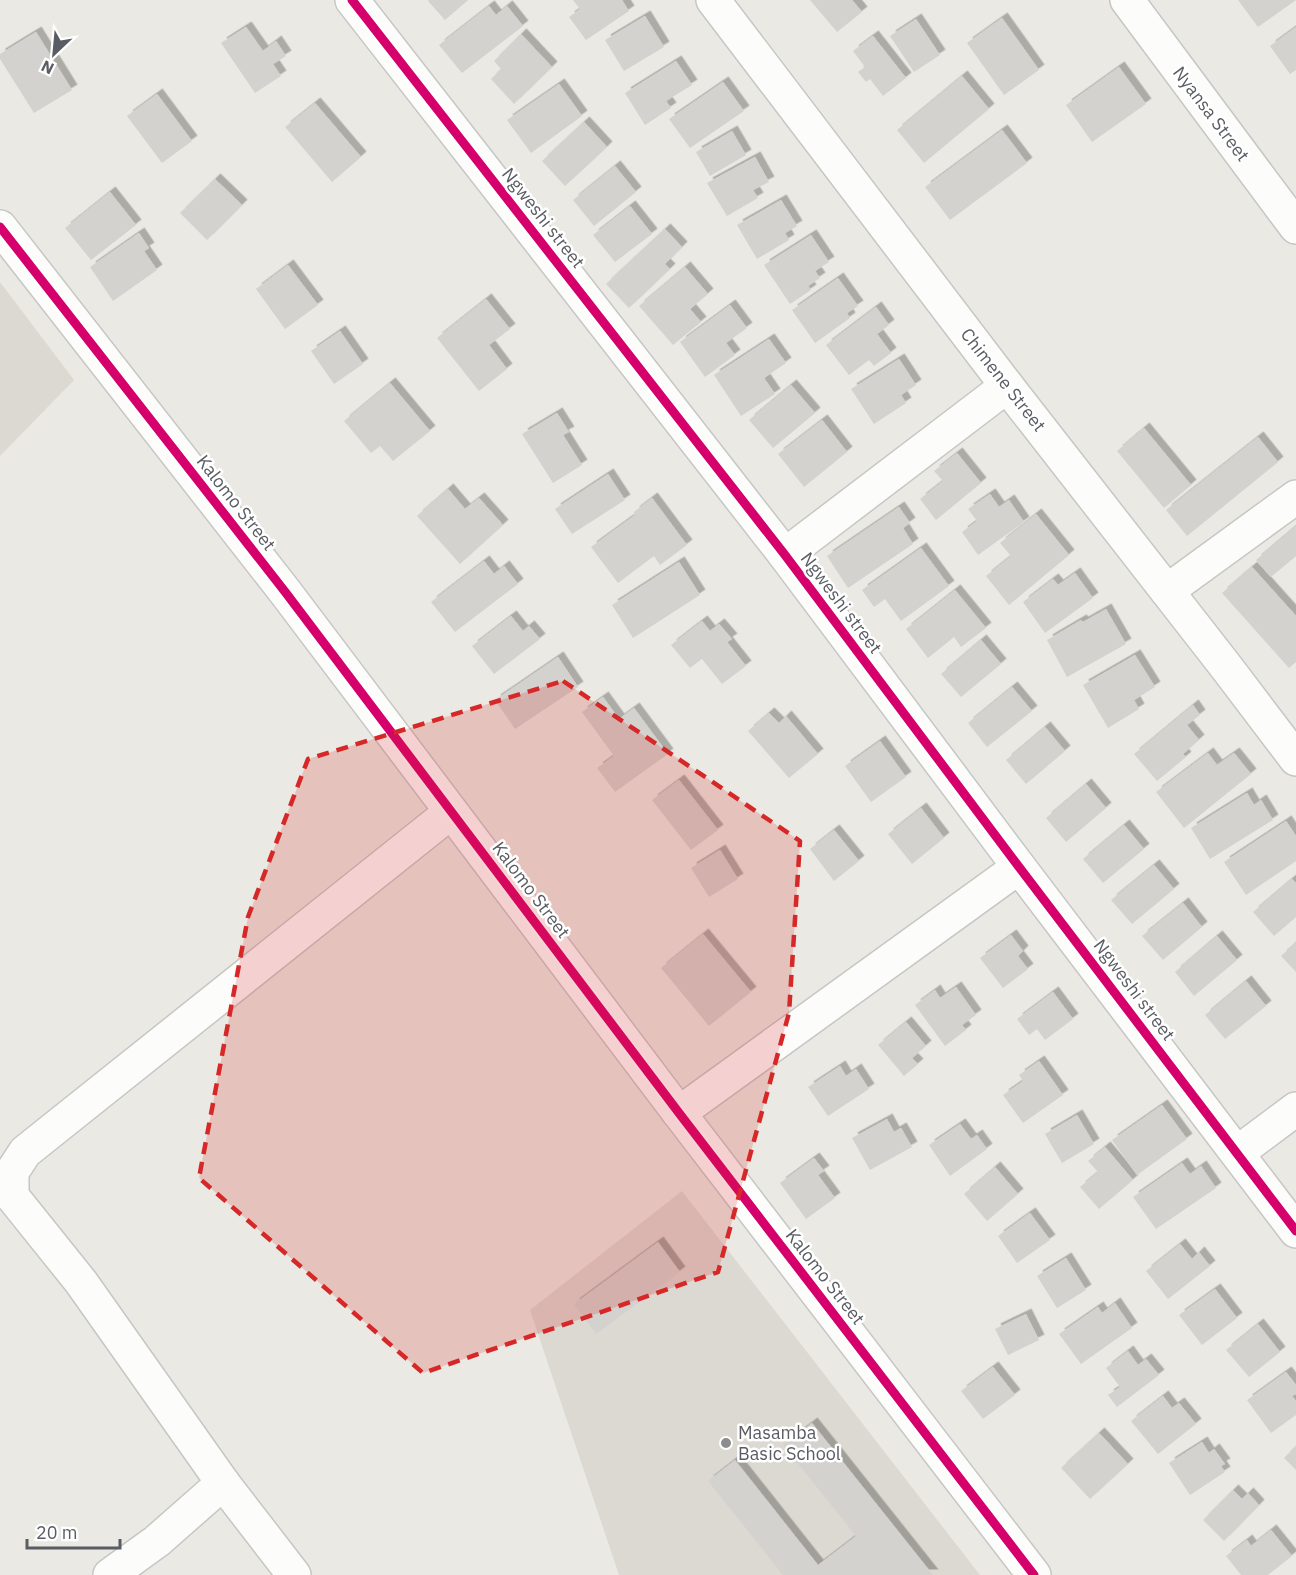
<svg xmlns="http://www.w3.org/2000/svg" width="1296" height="1575" viewBox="0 0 1296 1575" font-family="'IBM Plex Sans',sans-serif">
  <defs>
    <filter id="shadow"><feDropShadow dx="5.5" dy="-5.5" stdDeviation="0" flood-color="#0004"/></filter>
  </defs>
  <rect width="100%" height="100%" fill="#eae9e3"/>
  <g fill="#dbd9d1">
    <polygon points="0,282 74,380 0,456"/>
    <polygon points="682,1191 980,1575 619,1575 530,1310"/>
  </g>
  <g fill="#d3d2ce" filter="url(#shadow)">
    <polygon points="429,0 468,0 445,20 428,1"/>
    <polygon points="573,0 622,0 629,11 586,40 569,17 580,9"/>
    <polygon points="810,0 852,0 862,12 837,32"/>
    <polygon points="1238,0 1296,0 1258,27"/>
    <polygon points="489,6 496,15 507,6 523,26 462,73 439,45"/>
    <polygon points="645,16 664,47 624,71 605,40"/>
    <polygon points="1002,18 1039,70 1004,95 967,43"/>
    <polygon points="916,19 940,55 914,72 890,36"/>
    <polygon points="246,27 263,51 276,41 286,56 273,64 281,76 255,93 221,43"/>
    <polygon points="1296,27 1296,70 1290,74 1270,46"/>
    <polygon points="36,32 72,90 34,113 0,59 0,54"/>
    <polygon points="521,34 552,67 514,104 491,79 501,69 494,61"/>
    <polygon points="873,36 906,78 883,96 870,79 866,82 858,72 865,67 853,51"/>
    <polygon points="676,61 692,85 666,101 671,108 645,125 625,93"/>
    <polygon points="1119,67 1146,104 1092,142 1066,105"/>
    <polygon points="962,76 989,109 924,163 897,130"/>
    <polygon points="723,82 744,111 690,148 669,119"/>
    <polygon points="559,84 582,116 531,153 507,120"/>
    <polygon points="157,94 192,141 162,163 127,116"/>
    <polygon points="315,103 361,157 332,182 285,127"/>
    <polygon points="584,122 607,147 565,186 542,161"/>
    <polygon points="1002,130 1027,163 950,220 925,187"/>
    <polygon points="732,131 746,155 710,176 696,152"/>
    <polygon points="755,157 769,182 753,190 758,198 727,216 707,183"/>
    <polygon points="615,166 636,192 594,226 573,200"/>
    <polygon points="215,179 242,205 207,240 180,213"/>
    <polygon points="110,192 136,225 91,260 65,228"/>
    <polygon points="781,200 797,226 785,233 789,240 757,259 737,225"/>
    <polygon points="630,206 652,234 615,262 593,235"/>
    <polygon points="665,229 682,247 665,264 670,269 629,308 606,284"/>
    <polygon points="139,233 149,248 144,251 157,270 113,301 90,267"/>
    <polygon points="811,235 829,262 815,271 820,278 808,286 811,290 790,304 764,265"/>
    <polygon points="288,265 318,305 285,329 256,289"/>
    <polygon points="685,267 708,294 690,309 701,322 673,345 639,306"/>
    <polygon points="838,278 858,306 847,313 850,318 815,343 792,310"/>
    <polygon points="486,299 510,329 489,345 507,369 479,391 437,338"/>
    <polygon points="730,305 747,328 726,343 735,355 705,377 680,342"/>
    <polygon points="876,307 889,325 877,334 891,353 874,366 869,360 849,375 826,345"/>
    <polygon points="340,331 363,364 334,384 311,351"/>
    <polygon points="769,339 786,363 764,378 775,394 741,416 714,375"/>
    <polygon points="899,359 916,385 901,395 906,403 874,424 851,389"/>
    <polygon points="390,383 430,431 393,461 380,446 371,453 344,421"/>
    <polygon points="791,385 815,413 773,448 749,420"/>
    <polygon points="557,413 569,432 563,435 582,465 553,483 522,434"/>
    <polygon points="822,420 847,452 804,487 778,454"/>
    <polygon points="1144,428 1191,485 1164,508 1117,451"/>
    <polygon points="1258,437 1278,462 1187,536 1166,510"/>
    <polygon points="957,453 981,483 936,520 920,499 943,481 934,471"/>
    <polygon points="608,474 625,500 572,534 555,509"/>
    <polygon points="448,489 465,509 479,498 503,525 460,564 417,516"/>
    <polygon points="990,494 999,507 1009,500 1024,522 978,555 962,532 977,521 968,509"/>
    <polygon points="652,498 687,545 660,565 654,556 618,583 591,547 635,515 634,512"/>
    <polygon points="899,507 910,523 903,528 913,544 848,588 827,556"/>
    <polygon points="1036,514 1069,555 1009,605 986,576 1011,556 1000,543"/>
    <polygon points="1296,526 1296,556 1271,577 1256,560"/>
    <polygon points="921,548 949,586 901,621 885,599 874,607 862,590"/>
    <polygon points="484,561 494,574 504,566 518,584 455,632 431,602"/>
    <polygon points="679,562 700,595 633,638 612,605"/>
    <polygon points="1252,567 1296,616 1296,662 1289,668 1222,593"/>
    <polygon points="1075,573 1093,598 1045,633 1023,602 1053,579 1058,585"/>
    <polygon points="955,590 986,628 961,647 954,637 928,658 906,629"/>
    <polygon points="1106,609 1126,644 1067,677 1047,640 1081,620 1083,622"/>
    <polygon points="511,616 523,631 529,626 540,639 494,674 472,646"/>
    <polygon points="702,621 710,631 719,624 732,639 727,642 746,666 722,684 702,659 690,668 671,645"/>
    <polygon points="981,640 1001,664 961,697 941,674"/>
    <polygon points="1135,655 1155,687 1134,700 1139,709 1108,728 1083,685"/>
    <polygon points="558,657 578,687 515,729 495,700"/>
    <polygon points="1012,687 1032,711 987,747 968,723"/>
    <polygon points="603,697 619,719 634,708 668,754 615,792 597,768 614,756 582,712"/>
    <polygon points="1193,705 1200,715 1187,725 1199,740 1183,754 1186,757 1157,781 1134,754"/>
    <polygon points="769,713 779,723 786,716 818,754 789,778 748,731"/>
    <polygon points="1045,727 1065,751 1026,784 1006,760"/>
    <polygon points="880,741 906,777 871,802 845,766"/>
    <polygon points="1208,753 1217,765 1234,753 1251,774 1184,828 1156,792"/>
    <polygon points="679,780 718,830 691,850 652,800"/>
    <polygon points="1086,784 1106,808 1066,842 1046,818"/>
    <polygon points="1247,793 1254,805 1261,800 1273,820 1210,859 1191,828"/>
    <polygon points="921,808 944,838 912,864 888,834"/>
    <polygon points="1286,821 1296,836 1296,861 1246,895 1224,862"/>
    <polygon points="1124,825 1144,849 1103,883 1083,859"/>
    <polygon points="834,830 859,861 834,881 810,849"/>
    <polygon points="720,850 738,879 709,897 691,868"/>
    <polygon points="1154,865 1174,889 1132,924 1111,900"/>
    <polygon points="1292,879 1296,883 1296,917 1274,936 1253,912"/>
    <polygon points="1183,903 1202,927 1163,960 1142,936"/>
    <polygon points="703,934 751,992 709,1026 661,968"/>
    <polygon points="1011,935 1023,951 1018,956 1028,969 1003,988 980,958"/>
    <polygon points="1217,936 1237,960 1194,996 1175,972"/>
    <polygon points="1296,943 1296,972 1281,956"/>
    <polygon points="1246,981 1266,1006 1225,1039 1205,1015"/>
    <polygon points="956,987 976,1015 962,1025 966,1030 945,1046 915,1005 935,990 940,998"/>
    <polygon points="1053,992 1073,1019 1045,1040 1037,1029 1029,1035 1017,1019"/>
    <polygon points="906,1022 926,1046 912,1058 918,1064 904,1076 878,1045"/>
    <polygon points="1039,1061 1063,1095 1023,1123 1003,1095 1023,1081 1019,1075"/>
    <polygon points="840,1066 846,1076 856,1069 869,1089 828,1116 808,1087"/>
    <polygon points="1162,1105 1187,1139 1137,1175 1112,1140"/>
    <polygon points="1077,1115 1094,1144 1062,1163 1045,1134"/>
    <polygon points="887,1119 894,1132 901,1128 912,1147 870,1170 852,1138"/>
    <polygon points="960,1124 971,1139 977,1135 987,1149 950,1176 929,1145"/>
    <polygon points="1105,1147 1133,1180 1099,1209 1080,1187 1098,1172 1088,1161"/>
    <polygon points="814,1158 824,1171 818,1175 835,1198 806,1219 780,1183"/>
    <polygon points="1182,1163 1190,1174 1201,1166 1216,1188 1156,1229 1133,1197"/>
    <polygon points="995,1167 1018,1194 987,1221 964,1194"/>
    <polygon points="1030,1213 1050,1240 1017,1263 998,1236"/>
    <polygon points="658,1242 680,1272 596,1334 574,1304"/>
    <polygon points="1180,1244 1192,1259 1199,1252 1210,1266 1168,1299 1146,1271"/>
    <polygon points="1066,1258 1086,1290 1057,1308 1037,1276"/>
    <polygon points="1215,1289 1237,1318 1202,1345 1179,1315"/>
    <polygon points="1115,1303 1132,1328 1081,1364 1059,1334 1098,1307 1102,1313"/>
    <polygon points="1026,1314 1039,1340 1008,1355 995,1329"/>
    <polygon points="1258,1324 1280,1352 1249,1377 1226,1350"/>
    <polygon points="1128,1351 1138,1365 1146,1359 1159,1375 1117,1407 1108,1395 1120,1387 1106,1368"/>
    <polygon points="993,1367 1015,1395 983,1419 961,1391"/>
    <polygon points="1286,1372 1296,1385 1296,1394 1292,1396 1296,1401 1296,1415 1271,1433 1247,1400"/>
    <polygon points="1163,1396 1172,1408 1179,1403 1196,1424 1158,1454 1131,1421"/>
    <polygon points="812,1423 933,1575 783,1575 708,1481 735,1460 818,1565 856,1536 783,1445"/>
    <polygon points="1099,1433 1128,1464 1090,1499 1061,1468"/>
    <polygon points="1202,1442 1209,1453 1214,1449 1225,1464 1221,1466 1225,1472 1190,1495 1169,1463"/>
    <polygon points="1296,1446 1296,1470 1284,1458"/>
    <polygon points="1233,1490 1242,1499 1248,1493 1259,1505 1224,1541 1203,1520"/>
    <polygon points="1271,1530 1292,1556 1268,1575 1241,1575 1226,1556 1247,1540 1251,1546"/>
  </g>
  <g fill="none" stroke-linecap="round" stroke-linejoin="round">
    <defs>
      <g id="minor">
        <polyline points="352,0 785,555 1019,867 1296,1231"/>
        <polyline points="713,0 1007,386 1227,668 1296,759"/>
        <polyline points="1127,0 1296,227"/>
        <polyline points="0,227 286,593 679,1113 1034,1575"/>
        <polyline points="785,555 1007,386"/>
        <polyline points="1167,591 1296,497"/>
        <polyline points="679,1113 1019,867"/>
        <polyline points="1237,1153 1296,1109"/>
        <polyline points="110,1575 157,1541 223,1483"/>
        <polyline points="294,1575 223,1483 81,1282 12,1196 12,1172 25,1152 451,812"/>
      </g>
    </defs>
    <use href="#minor" stroke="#c6c7c5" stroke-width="36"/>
    <use href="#minor" stroke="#fcfcfb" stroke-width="33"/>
    <defs>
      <g id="cycleway">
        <polyline points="352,0 785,555 1019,867 1296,1231"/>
        <polyline points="0,227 286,593 679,1113 1034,1575"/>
      </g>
    </defs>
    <use href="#cycleway" stroke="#fff" stroke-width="13"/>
    <use href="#cycleway" stroke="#d6006c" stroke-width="9"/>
  </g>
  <path fill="#d62828" fill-opacity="0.2" stroke="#d62828" stroke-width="4.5" stroke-dasharray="12 8" stroke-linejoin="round" d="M563 681 800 841 789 1013 718 1272 423 1373 199 1178 248 917 308 759Z"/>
  <circle fill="#8c8d8f" stroke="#fff" stroke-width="2" cx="726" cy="1443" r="6"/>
  <g text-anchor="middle" stroke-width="5" stroke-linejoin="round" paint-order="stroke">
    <g font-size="18" fill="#595c62" stroke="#fff">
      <text transform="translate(1211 114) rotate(53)" y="6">Nyansa Street</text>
      <text transform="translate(543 218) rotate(52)" y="6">Ngweshi street</text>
      <text transform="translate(1003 380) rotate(52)" y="6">Chimene Street</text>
      <text transform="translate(236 503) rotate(52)" y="6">Kalomo Street</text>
      <text transform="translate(841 603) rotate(53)" y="6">Ngweshi street</text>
      <text transform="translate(531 890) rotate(53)" y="6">Kalomo Street</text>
      <text transform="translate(1134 990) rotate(53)" y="6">Ngweshi street</text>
      <text transform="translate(825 1277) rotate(52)" y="6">Kalomo Street</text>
    </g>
    <g font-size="18" fill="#595c62" stroke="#fff" text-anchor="start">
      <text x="738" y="1439">Masamba<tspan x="738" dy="21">Basic School</tspan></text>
    </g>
  </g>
  <g transform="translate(54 54) rotate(206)" stroke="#ffffff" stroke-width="4.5" paint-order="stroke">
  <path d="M0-4.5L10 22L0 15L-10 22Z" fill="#595c62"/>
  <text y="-9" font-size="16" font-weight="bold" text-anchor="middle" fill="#595c62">N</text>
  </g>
  <path d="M27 1539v9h93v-9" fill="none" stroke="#595c62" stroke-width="3"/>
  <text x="36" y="1539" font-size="18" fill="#595c62" stroke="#ffffff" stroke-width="4.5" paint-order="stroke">20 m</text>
</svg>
